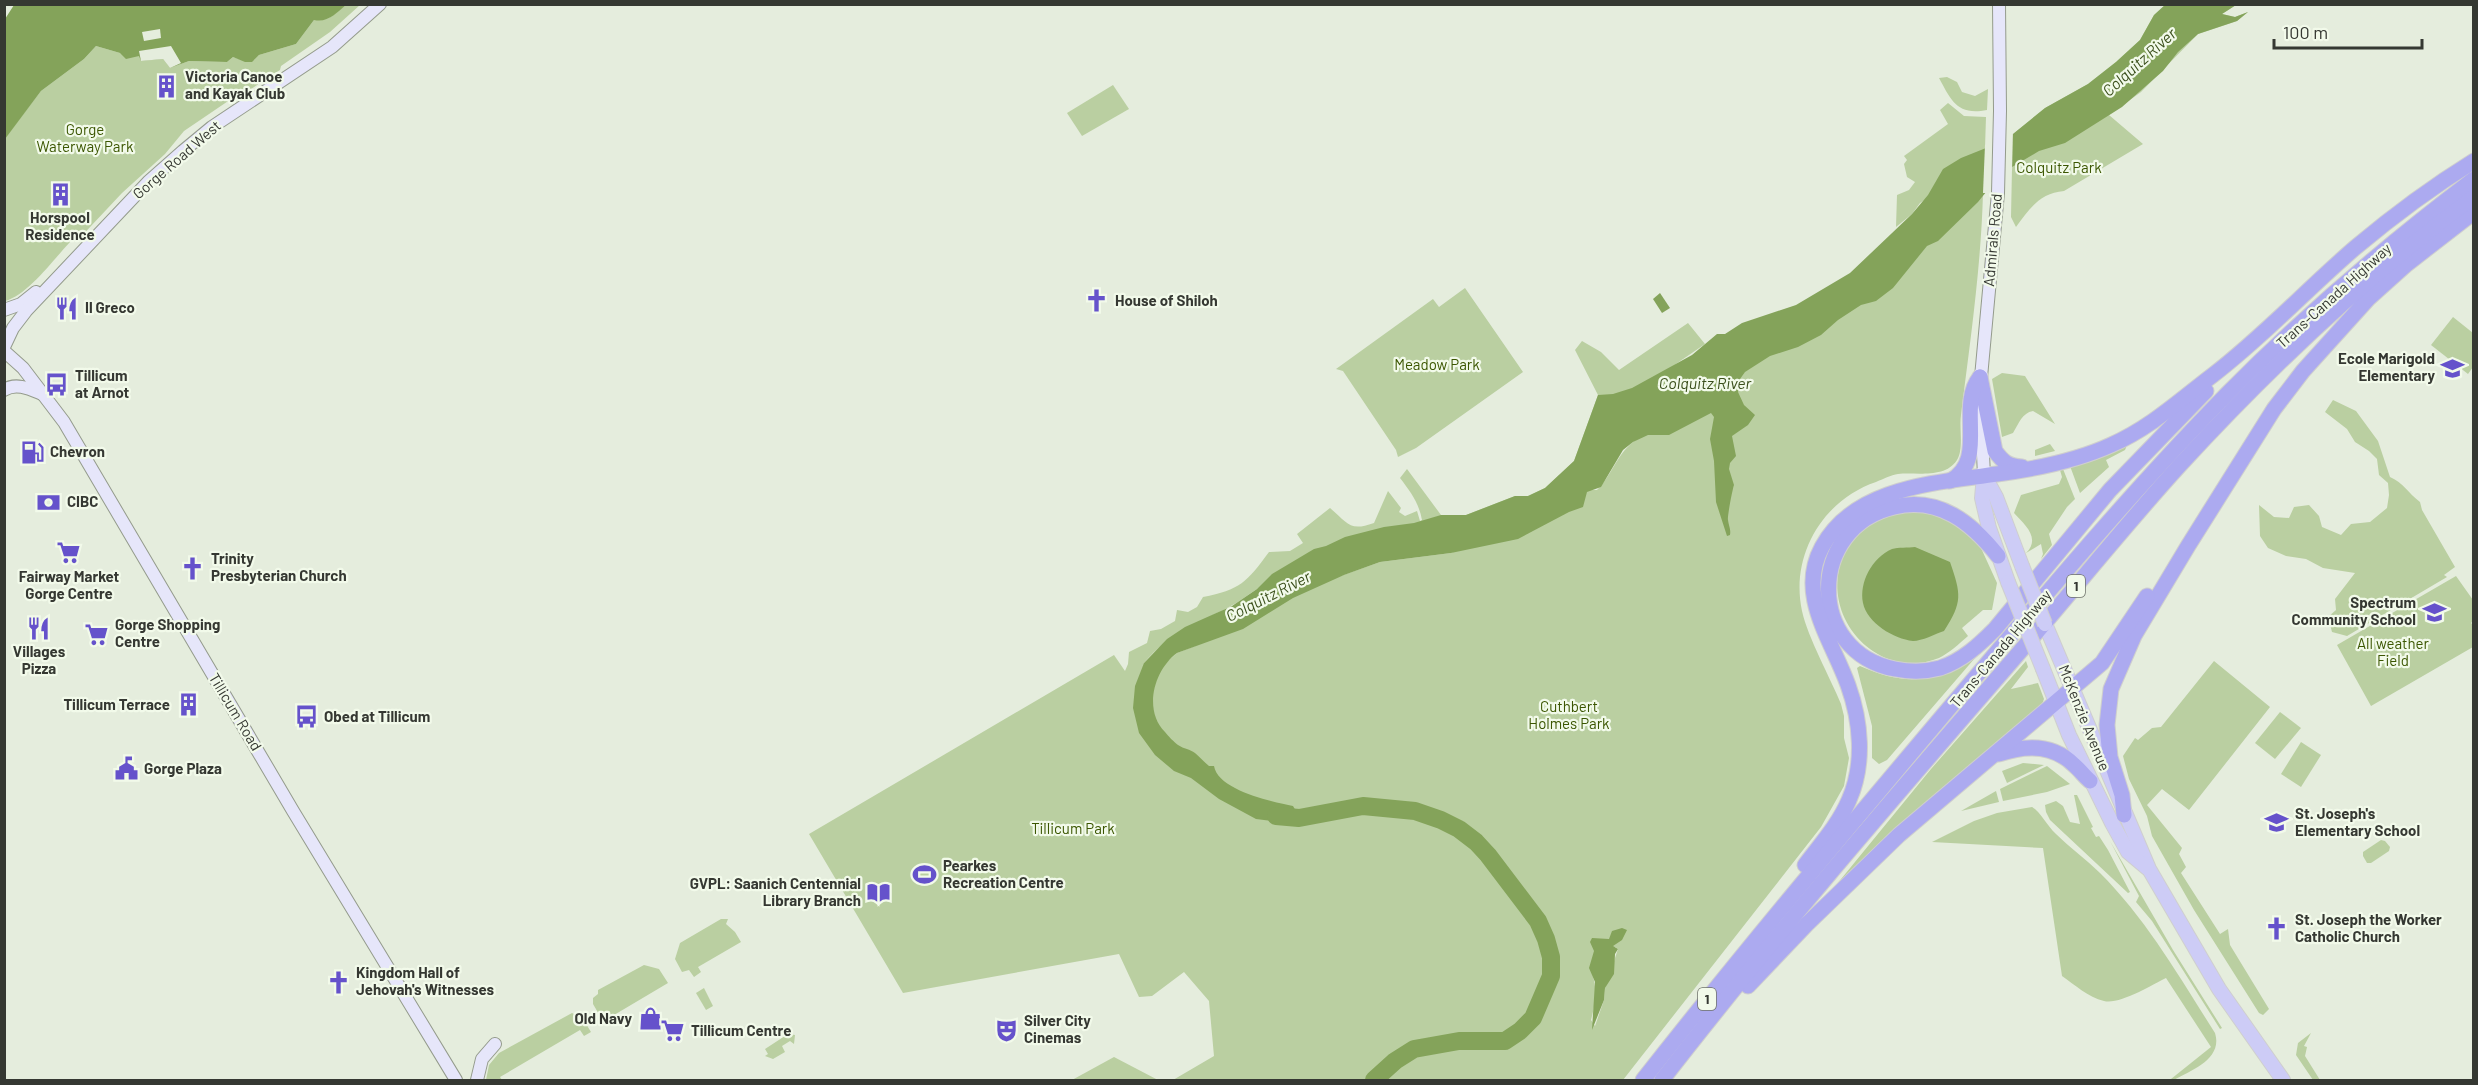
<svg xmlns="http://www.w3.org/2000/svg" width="2478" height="1085" viewBox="0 0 2478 1085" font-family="Barlow,sans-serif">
  <rect width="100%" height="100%" fill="#e5eddd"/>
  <g fill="#bacfa1" fill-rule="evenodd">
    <path d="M346 5H360L330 32 281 66 280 70 245 93H240L184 131 165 154 122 193 76 242H70C53 260 28 295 5 301L4 139 41 91 84 59 96 46 120 53 140 56 141 61 163 59 170 68 189 61 227 62 233 57 242 60H254L259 55 296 44 314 20 329 18Z"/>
    <polygon points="2165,5 2138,52 1920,203 1912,214 1896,227 1897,195 1909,190 1915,182 1907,177 1904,164 1907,160 1904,156 1948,124 1940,110 1948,103 1964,116 1986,117 1985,148 2013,134 2045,108 2088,84 2116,62 2140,40 2154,15"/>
    <path d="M2236 5 2222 14 2235 17 2248 12 2237 21 2198 34 2141 92 2109 115 2143 144 2064 191C2040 193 2029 209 2016 227L2011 217 2012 168 1983 193C1981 268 1970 342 1961 415 1959 428 1964 449 1957 460 1945 479 1916 472 1898 474 1891 475 1883 479 1876 482 1823 500 1790 555 1802 611 1808 638 1830 677 1841 704L1844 716V738L1849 758 1844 786 1821 827 1623 1080H1173L1214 1056 1209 1001 1184 972 1152 996 1139 997 1119 954 903 993 809 834 1114 655 1125 671 1128 664 1129 652 1147 643 1150 631 1161 629 1175 621 1177 610 1188 612 1197 607 1203 597C1240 590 1247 582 1269 552L1290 551 1303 543 1297 534 1330 508C1348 523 1349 532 1374 523L1388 491 1401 508 1399 512 1405 516 1417 511 1420 521 1422 520C1419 503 1410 491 1400 478L1407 469 1441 515H1466L1515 496H1528L1545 488 1574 461 1598 395 1575 350 1582 341 1601 352 1619 370 1688 323 1705 344 1670 368 1577 468 1536 497 1257 589C1247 595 1239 602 1229 607 1195 625 1169 633 1144 663L1155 672 1177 653 1195 646 1290 594 1380 562 1451 553 1588 490H1597C1612 475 1616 456 1633 442L1956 209 2207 15ZM1615 947 1618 949 1605 988 1604 1000 1595 1026 1591 1020C1595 1005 1598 989 1592 974Z"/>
    <path d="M1947 77 1957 82 1962 92 1975 96 1988 89 1987 110C1957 116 1951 100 1939 78Z"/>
    <polygon points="1113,85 1129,109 1082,136 1067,113"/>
    <polygon points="1465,288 1523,372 1416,448 1398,457 1396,450 1343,371 1336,369 1433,299 1439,307"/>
    <polygon points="2453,317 2473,333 2473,367 2468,374 2431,345"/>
    <path d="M2002 373 2025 376 2055 424 2033 411C2022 413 2019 423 2013 433L2002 437 1992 379Z"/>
    <path d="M2333 400 2356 411 2378 441 2390 477C2404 483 2408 493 2420 502L2422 510 2455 567 2444 575 2447 577 2347 636 2332 632 2328 617 2336 610 2335 599 2355 573 2323 568 2306 559 2286 556 2268 548 2260 536 2259 505 2274 517 2289 518 2294 507 2309 505 2319 516 2322 527 2341 535 2351 524 2370 522 2387 508 2389 495 2388 483 2379 475 2377 459 2369 451 2355 442 2347 429 2325 412Z"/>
    <polygon points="2128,443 2125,450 2106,460 2109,467 2080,493 2070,466"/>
    <polygon points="2050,444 2055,451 2035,456 2035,450"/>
    <path d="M2063 469 2075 499 2067 507 2049 534 2052 545 2041 559 2043 554 2041 544 2026 553C2041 538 2025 525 2014 513L2021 495 2059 484 2062 477 2060 470Z"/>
    <path d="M1903 509 1934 511 1969 532 1981 548 1997 583 1992 610H1983L1962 628 1968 636C1959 644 1949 653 1939 658 1879 682 1820 619 1842 559 1847 547 1855 533 1866 526 1877 519 1891 515 1903 509Z"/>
    <polygon points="2456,576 2473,600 2473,621 2471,623 2473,625 2473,647 2371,706 2337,645"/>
    <path d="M1981 651 1887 760 1879 764 1872 758V726L1857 668 1860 666C1909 688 1939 682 1981 651Z"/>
    <polygon points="2026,661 2028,667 2011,689 2038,683 2044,699 2041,707 1828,895 1931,769"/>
    <polygon points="2214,661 2270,707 2189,810 2162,789 2147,805 2182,848 2179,854 2186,867 2181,873 2220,934 2228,929 2230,945 2269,1009 2263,1015 2259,1013 2194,910 2152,836 2147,816 2129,779 2123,756 2135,738 2138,740 2152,728 2161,727"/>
    <polygon points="2280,712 2301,728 2275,759 2255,743"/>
    <polygon points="2301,742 2321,755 2301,787 2281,774"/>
    <polygon points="2023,763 2044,765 2007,783 2002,771"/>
    <polygon points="2047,766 2070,784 2047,792 2003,801 2000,789"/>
    <polygon points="1996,791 1999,802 1961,811"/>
    <polygon points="2074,795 2077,795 2093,827 2091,828 2096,837 2099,836 2108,850 2130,892 2128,893 2050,820 2046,812 2045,805 2056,801 2063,806 2070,822 2080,824"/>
    <path d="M2032 807C2041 812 2047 826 2056 834 2070 848 2086 859 2100 873 2147 920 2180 978 2215 1033 2223 1059 2192 1070 2174 1080L2171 1079 2211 1047 2166 978C2152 985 2119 1005 2104 1001 2088 997 2075 985 2062 976L2043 848 1932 842 1974 821 1997 813Z"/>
    <polygon points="2381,840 2385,841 2390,847 2389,851 2371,863 2367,863 2363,856 2363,852"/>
    <polygon points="2110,841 2173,950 2222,1028 2220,1029 2152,921 2136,902 2139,896"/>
    <polygon points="721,919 728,919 726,924 735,932 741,942 698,967 701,972 694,977 689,970 682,972 675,959 680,943"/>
    <polygon points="644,965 659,969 668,983 609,1018 613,1024 610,1026 603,1015 600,1016 593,1004 593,998 598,994 598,990"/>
    <polygon points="704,988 713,1006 706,1010 696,993"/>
    <polygon points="572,1013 578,1016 580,1014 591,1032 584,1036 580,1030 500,1077 502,1080 486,1080 489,1065 499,1053"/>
    <polygon points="2311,1033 2304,1046 2307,1047 2305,1056 2320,1080 2313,1080 2296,1055 2298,1043"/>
    <polygon points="788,1034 795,1035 794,1044 790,1041 782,1046 785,1052 773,1059 765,1056 768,1054 765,1049"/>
    <polygon points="1114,1057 1158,1080 1072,1080"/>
  </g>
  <g fill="#84a35a">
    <path d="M14 5H346C336 13 328 23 314 20L296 44 259 55 252 62H245L233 57 227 62 189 61 170 68 163 59 141 61 139 56 126 59 120 53 96 46 84 59 41 91 5 139V19Z"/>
    <path d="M2165 5H2236L2222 14 2235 17 2248 12 2237 21 2198 34 2178 52 2163 71 2122 107 2065 143 2039 151 2012 167 1995 181 1978 202 1938 241 1927 246 1893 288 1876 301 1861 305 1838 320 1821 335 1798 347 1770 356 1745 372 1740 379 1738 392 1744 405 1755 415 1748 425 1732 436 1736 456 1730 463 1729 469 1734 485C1733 487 1727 517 1728 520 1729 527 1731 529 1730 535L1727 536 1716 502 1714 461 1710 439 1714 417 1711 413 1669 435H1648L1633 442 1623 450 1601 487 1587 492 1583 507 1569 512 1518 539 1451 553 1380 562 1344 575 1293 598 1243 629 1177 653C1154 670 1143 710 1165 732 1168 736 1174 742 1178 745 1184 749 1190 749 1195 753 1200 757 1204 762 1209 766H1214C1218 790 1272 802 1293 806L1304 825 1256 819 1219 799 1191 778 1174 771 1155 755 1139 733 1133 708 1135 686 1144 663 1167 639 1185 627 1232 606 1257 589 1272 574 1314 549 1326 546 1345 537 1384 527 1414 523 1441 515H1466L1515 496H1528L1545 488 1574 461 1598 395 1613 394 1632 388 1692 355 1717 334H1725L1742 323 1796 305 1850 273 1912 214 1928 195 1943 169 1961 158 1996 144 2013 134 2045 108 2088 84 2116 62 2140 40 2154 15Z"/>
    <polygon points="1660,293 1670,308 1662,313 1653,299"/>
    <path d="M1915 547 1950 562C1961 594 1963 602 1944 631 1935 634 1922 641 1913 641 1894 639 1867 623 1863 603 1859 582 1872 558 1892 549 1898 547 1908 548 1915 547Z"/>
    <polygon points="1622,928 1627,930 1622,940 1613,946 1618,949 1615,954 1614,974 1605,988 1604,1000 1592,1030 1595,982 1589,968 1594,951 1590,942 1592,938 1609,939 1612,931"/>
  </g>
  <g fill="#e5eddd">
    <polygon points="160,29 161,38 144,41 142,32"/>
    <polygon points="171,46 181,63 170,68 163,59 141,61 139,51"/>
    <polygon points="2013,130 2012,171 1987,193 1983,193 1985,145"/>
  </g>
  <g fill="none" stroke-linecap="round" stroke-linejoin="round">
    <polyline stroke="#84a35a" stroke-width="18" points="1276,816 1299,818 1363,806 1415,811 1441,820 1459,829 1476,842 1488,855 1538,921 1546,939 1551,957 1551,976 1533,1018 1520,1031 1505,1041 1459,1041 1414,1049 1395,1061 1374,1080"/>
    <defs>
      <g id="secondary">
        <polyline points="4,310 21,304 36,292"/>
        <polyline points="4,347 13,328 26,311 148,182 183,151 212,127 332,47 380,4"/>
        <polyline points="4,351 23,368 64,422 293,811 456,1080"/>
        <path d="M4 390C16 382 30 389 42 394"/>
        <polyline points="1984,476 1980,388 1998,193 2000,111 1999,4"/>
        <polyline points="477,1080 482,1059 495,1044"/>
      </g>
      <g id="primary">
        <polyline points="1984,476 1982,498 1989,528 2008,582"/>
        <polyline points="1985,477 1996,497 2022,566"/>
        <polyline points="2045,624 2149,869 2219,989 2283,1080"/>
        <polyline points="2043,669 2069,735 2112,823 2128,852 2147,868"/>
      </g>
      <g id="highway">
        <path d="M1980 377 1995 451C2003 462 2008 466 2022 467"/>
        <path d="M1950 481C1989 460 1956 407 1980 377"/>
        <path d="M1998 556C1972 523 1939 496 1894 507 1807 527 1806 652 1895 669 1910 672 1925 672 1940 668 1962 661 1979 645 1995 629L2110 490 2206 391"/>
        <path d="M1999 754C2025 745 2053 744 2074 765 2080 770 2084 776 2090 781"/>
        <polyline points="2124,815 2122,795 2110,757 2107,725 2111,689 2134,636 2188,546 2274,409 2303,371 2368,299 2407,264 2474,212"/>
        <path d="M1805 865C1820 845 1839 824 1849 800 1865 764 1861 721 1848 685 1832 640 1796 595 1822 547 1855 486 1937 483 1997 474 2035 469 2076 461 2111 445 2150 428 2180 400 2213 375 2264 336 2307 289 2356 247 2393 216 2432 187 2474 161"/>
        <polyline points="1748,986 1807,924 1899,835 2102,663 2147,596"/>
        <path d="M1643 1080C1741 955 1843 834 1945 713 2037 605 2128 495 2227 394 2304 316 2387 245 2474 179"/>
        <path d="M1662 1080C1779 929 1905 785 2030 640 2080 582 2128 522 2179 466 2269 368 2367 275 2474 197"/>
      </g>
    </defs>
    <use href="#secondary" stroke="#949b8c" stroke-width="14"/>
    <use href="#primary" stroke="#cfcfce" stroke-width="16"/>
    <use href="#highway" stroke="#cfcfce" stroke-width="17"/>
    <use href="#secondary" stroke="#e6e6fa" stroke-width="12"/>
    <use href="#primary" stroke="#cdccf6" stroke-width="14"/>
    <use href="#highway" stroke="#acaaf0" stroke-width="15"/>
    <defs>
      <g id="primary-bridge">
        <polyline points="2022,566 2045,624"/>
        <polyline points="2008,582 2043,669"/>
      </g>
    </defs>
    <use href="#primary-bridge" stroke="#cfcfce" stroke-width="16" stroke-linecap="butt"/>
    <use href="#primary-bridge" stroke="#cdccf6" stroke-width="14"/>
  </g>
  <defs>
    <symbol id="building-bare" viewBox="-9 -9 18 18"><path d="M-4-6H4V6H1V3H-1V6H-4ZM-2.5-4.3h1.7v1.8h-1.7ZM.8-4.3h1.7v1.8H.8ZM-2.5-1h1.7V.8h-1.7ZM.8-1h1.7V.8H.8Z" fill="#6552cb" stroke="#f2faea" stroke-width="2.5" paint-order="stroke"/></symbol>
    <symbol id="church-bare" viewBox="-9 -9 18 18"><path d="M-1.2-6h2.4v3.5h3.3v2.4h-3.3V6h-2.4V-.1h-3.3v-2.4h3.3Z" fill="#6552cb" stroke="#f2faea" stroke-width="2.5" paint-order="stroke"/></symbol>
    <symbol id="restaurant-bare" viewBox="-9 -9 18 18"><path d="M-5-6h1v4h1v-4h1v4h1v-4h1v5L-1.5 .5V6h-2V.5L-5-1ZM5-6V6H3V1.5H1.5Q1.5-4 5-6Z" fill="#6552cb" stroke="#f2faea" stroke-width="2.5" paint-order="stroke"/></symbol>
    <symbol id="school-bare" viewBox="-9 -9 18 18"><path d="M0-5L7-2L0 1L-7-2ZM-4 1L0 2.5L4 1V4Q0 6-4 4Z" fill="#6552cb" stroke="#f2faea" stroke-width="2.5" paint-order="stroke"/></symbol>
    <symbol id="bus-bare" viewBox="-9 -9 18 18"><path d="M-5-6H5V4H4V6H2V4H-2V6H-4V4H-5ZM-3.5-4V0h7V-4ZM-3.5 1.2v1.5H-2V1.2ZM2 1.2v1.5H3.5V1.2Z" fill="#6552cb" stroke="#f2faea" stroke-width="2.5" paint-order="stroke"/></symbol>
    <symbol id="fuel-bare" viewBox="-9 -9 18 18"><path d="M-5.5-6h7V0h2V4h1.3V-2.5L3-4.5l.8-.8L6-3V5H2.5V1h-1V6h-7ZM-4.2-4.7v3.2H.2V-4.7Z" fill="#6552cb" stroke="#f2faea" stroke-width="2.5" paint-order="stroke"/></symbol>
    <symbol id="bank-bare" viewBox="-9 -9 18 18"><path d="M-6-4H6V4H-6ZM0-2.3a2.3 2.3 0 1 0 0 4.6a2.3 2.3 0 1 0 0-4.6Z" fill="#6552cb" stroke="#f2faea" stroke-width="2.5" paint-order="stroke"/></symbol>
    <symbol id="supermarket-bare" viewBox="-9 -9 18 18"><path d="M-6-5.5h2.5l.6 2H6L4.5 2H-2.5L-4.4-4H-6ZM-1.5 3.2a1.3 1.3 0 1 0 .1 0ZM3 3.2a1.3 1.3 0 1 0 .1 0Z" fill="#6552cb" stroke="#f2faea" stroke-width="2.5" paint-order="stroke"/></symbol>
    <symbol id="civic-bare" viewBox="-9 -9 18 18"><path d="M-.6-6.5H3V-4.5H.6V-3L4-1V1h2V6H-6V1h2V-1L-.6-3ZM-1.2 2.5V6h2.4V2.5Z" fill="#6552cb" stroke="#f2faea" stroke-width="2.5" paint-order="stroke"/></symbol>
    <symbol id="stadium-bare" viewBox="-9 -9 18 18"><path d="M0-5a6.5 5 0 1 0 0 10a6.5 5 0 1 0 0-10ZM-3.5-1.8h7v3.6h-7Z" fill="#6552cb" stroke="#f2faea" stroke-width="2.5" paint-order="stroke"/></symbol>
    <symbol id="library-bare" viewBox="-9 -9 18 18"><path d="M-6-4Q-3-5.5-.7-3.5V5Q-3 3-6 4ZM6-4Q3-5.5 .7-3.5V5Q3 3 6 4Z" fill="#6552cb" stroke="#f2faea" stroke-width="2.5" paint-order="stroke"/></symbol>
    <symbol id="shop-bare" viewBox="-9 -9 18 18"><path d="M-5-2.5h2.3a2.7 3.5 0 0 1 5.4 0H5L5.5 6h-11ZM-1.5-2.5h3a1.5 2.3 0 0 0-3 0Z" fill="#6552cb" stroke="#f2faea" stroke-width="2.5" paint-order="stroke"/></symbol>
    <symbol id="theatre-bare" viewBox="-9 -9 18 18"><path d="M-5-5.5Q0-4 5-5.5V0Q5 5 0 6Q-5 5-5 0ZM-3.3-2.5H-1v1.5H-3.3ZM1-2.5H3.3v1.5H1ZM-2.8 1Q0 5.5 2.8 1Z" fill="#6552cb" stroke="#f2faea" stroke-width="2.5" paint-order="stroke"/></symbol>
  </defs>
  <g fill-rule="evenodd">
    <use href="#building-bare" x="150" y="70" width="33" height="33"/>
    <use href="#building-bare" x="44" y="178" width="33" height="33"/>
    <use href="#church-bare" x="1080" y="284" width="33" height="33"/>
    <use href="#restaurant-bare" x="50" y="292" width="33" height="33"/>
    <use href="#school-bare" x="2436" y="352" width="33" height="33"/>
    <use href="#bus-bare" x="40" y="368" width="33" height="33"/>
    <use href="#fuel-bare" x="16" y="436" width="33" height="33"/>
    <use href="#bank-bare" x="32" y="486" width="33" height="33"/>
    <use href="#supermarket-bare" x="52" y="536" width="33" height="33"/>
    <use href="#church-bare" x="176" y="552" width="33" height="33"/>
    <use href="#school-bare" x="2418" y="596" width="33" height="33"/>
    <use href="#restaurant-bare" x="22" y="612" width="33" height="33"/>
    <use href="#supermarket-bare" x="80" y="618" width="33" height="33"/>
    <use href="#building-bare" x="172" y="688" width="33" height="33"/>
    <use href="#bus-bare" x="290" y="700" width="33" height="33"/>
    <use href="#civic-bare" x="110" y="752" width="33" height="33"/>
    <use href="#school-bare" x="2260" y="806" width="33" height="33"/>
    <use href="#stadium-bare" x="908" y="858" width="33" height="33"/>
    <use href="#library-bare" x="862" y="876" width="33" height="33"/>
    <use href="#church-bare" x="2260" y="912" width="33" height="33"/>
    <use href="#church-bare" x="322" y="966" width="33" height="33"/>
    <use href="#shop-bare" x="634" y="1002" width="33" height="33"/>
    <use href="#theatre-bare" x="990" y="1014" width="33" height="33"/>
    <use href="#supermarket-bare" x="656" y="1014" width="33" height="33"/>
  </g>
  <g text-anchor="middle" stroke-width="4.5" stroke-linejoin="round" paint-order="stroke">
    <g fill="#f2faea" stroke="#6e7269" stroke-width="1.5">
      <rect x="2067" y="575" width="18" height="22" rx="4.5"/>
      <rect x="1698" y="988" width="18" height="22" rx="4.5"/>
    </g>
    <g font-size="14" font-weight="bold" fill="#353832">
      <text x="2076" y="591">1</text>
      <text x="1707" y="1004">1</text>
    </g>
    <g font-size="15" font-weight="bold" fill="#353832" stroke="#f2faea" text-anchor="start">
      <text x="185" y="82">Victoria Canoe<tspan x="185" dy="17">and Kayak Club</tspan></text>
      <text x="60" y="223" text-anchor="middle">Horspool<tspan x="60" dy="17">Residence</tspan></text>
      <text x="1115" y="306">House of Shiloh</text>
      <text x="85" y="313">Il Greco</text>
      <text x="2435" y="364" text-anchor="end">Ecole Marigold<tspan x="2435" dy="17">Elementary</tspan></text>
      <text x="75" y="381">Tillicum<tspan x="75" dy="17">at Arnot</tspan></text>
      <text x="50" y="457">Chevron</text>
      <text x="67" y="507">CIBC</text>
      <text x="211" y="564">Trinity<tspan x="211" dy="17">Presbyterian Church</tspan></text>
      <text x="69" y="582" text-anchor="middle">Fairway Market<tspan x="69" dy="17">Gorge Centre</tspan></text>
      <text x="2416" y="608" text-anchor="end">Spectrum<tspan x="2416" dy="17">Community School</tspan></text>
      <text x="115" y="630">Gorge Shopping<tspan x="115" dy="17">Centre</tspan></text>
      <text x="39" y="657" text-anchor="middle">Villages<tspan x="39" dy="17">Pizza</tspan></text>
      <text x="170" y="710" text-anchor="end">Tillicum Terrace</text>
      <text x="324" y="722">Obed at Tillicum</text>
      <text x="144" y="774">Gorge Plaza</text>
      <text x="2295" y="819">St. Joseph's<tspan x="2295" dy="17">Elementary School</tspan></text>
      <text x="943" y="871">Pearkes<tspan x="943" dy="17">Recreation Centre</tspan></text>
      <text x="861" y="889" text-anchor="end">GVPL: Saanich Centennial<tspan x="861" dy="17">Library Branch</tspan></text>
      <text x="2295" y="925">St. Joseph the Worker<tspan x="2295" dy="17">Catholic Church</tspan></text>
      <text x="356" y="978">Kingdom Hall of<tspan x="356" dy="17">Jehovah's Witnesses</tspan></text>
      <text x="632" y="1024" text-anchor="end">Old Navy</text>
      <text x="1024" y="1026">Silver City<tspan x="1024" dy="17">Cinemas</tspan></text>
      <text x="691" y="1036">Tillicum Centre</text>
    </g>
    <g font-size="15" fill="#3b5601" stroke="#f2faea">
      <text x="85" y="135">Gorge<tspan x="85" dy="17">Waterway Park</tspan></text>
      <text x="2059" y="173">Colquitz Park</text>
      <text x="1437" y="370">Meadow Park</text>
      <text x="2393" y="649">All weather<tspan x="2393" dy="17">Field</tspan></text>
      <text x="1569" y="712">Cuthbert<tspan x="1569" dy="17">Holmes Park</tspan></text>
      <text x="1073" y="834">Tillicum Park</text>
    </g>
    <g font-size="15" fill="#353832" stroke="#f2faea">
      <text transform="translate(177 160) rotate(-41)" y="5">Gorge Road West</text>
      <text transform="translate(1993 240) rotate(-85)" y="5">Admirals Road</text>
      <text transform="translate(2334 296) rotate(-42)" y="5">Trans-Canada Highway</text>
      <text transform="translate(2001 649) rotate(-50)" y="5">Trans-Canada Highway</text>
      <text transform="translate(235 712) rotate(59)" y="5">Tillicum Road</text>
      <text transform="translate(2084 718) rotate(68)" y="5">McKenzie Avenue</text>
    </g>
    <g font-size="16" font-style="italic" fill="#3b501c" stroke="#f2faea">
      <text transform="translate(2139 62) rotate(-42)" y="6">Colquitz River</text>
      <text x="1705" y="389">Colquitz River</text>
      <text transform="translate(1268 596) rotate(-27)" y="6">Colquitz River</text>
    </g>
  </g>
  <rect width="2478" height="1085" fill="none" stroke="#353832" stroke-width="12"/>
  <path d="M2274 39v9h148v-9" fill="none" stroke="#353832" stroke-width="3"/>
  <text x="2283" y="39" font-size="18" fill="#353832" stroke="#f2faea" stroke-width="4.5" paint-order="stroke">100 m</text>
</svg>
